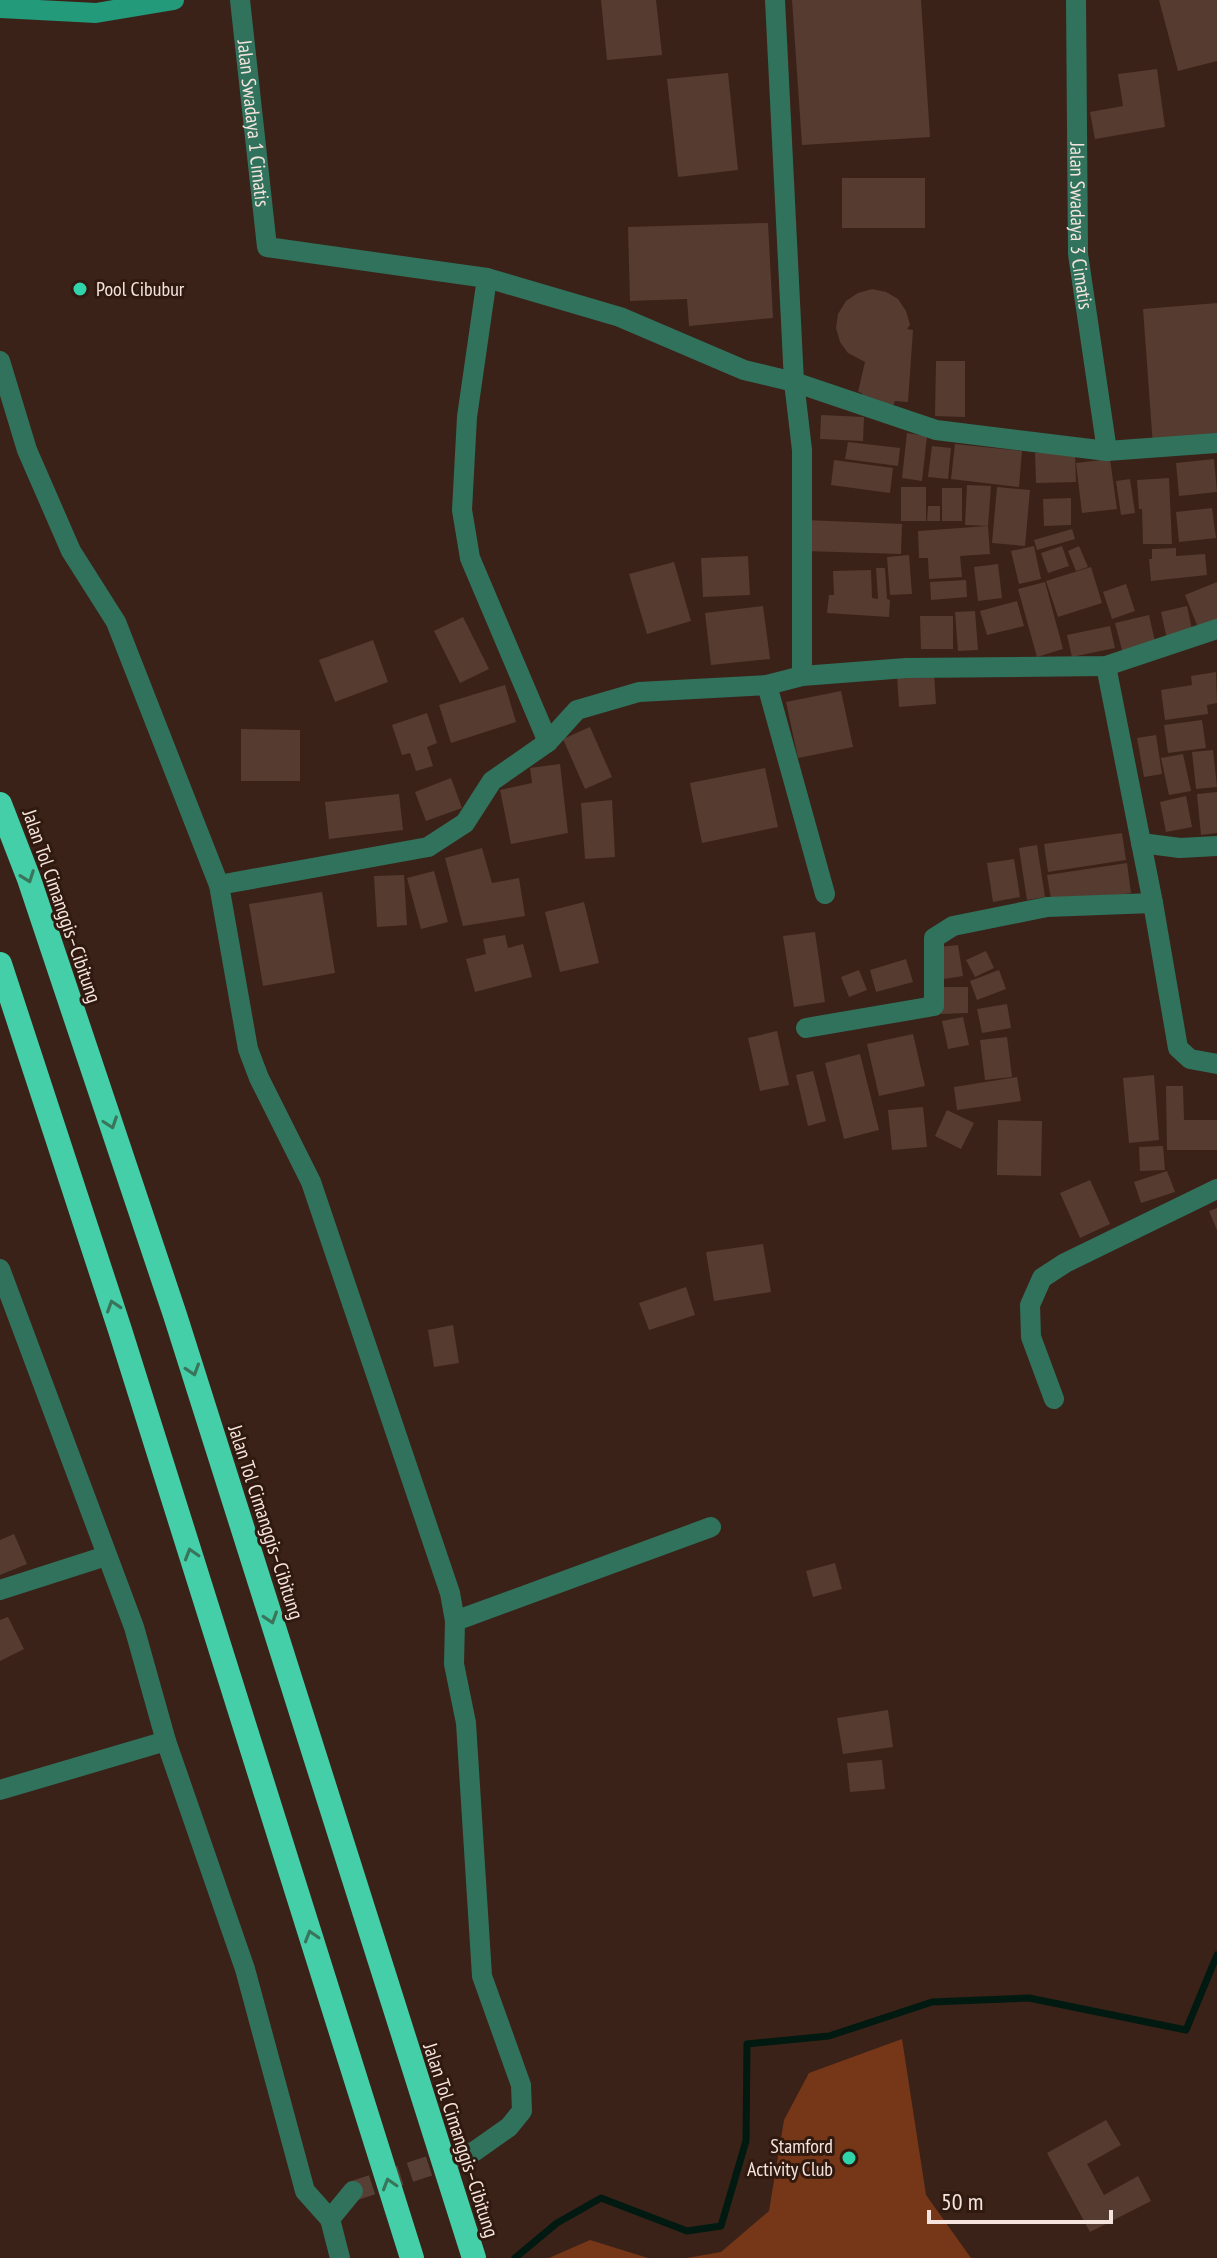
<svg xmlns="http://www.w3.org/2000/svg" width="1217" height="2258" viewBox="0 0 1217 2258" font-family="'PT Sans Narrow',sans-serif">
  <rect width="100%" height="100%" fill="#3b2218"/>
  <g fill="#763718">
    <polygon points="902,2039 926,2195 971,2258 687,2258 721,2252 769,2211 784,2120 809,2073"/>
    <polygon points="590,2240 648,2258 549,2258"/>
  </g>
  <g fill="none" stroke-linecap="round" stroke-linejoin="round">
    <polyline stroke="#001a11" stroke-width="7" points="515,2258 557,2223 601,2198 687,2231 721,2226 746,2141 747,2044 829,2036 932,2002 1029,1998 1186,2030 1217,1955"/>
  </g>
  <g fill="#553b30">
    <polygon points="601,0 656,0 662,55 607,60"/>
    <polygon points="792,0 921,0 930,137 802,145"/>
    <polygon points="1159,0 1217,0 1217,61 1178,71"/>
    <polygon points="1157,69 1165,127 1095,139 1090,112 1123,106 1118,74"/>
    <polygon points="728,73 738,170 678,177 667,79"/>
    <rect x="842" y="178" width="83" height="50"/>
    <polygon points="768,223 773,318 689,326 687,299 630,301 628,227"/>
    <polygon points="872,289 886,292 898,299 906,311 910,325 907,329 913,330 908,402 895,401 889,416 860,406 862,393 858,392 865,362 848,353 840,342 836,328 838,314 846,301 858,293"/>
    <polygon points="1217,303 1217,441 1153,446 1143,309"/>
    <polygon points="936,361 965,361 965,417 935,416"/>
    <polygon points="821,415 864,417 863,441 820,439"/>
    <polygon points="907,433 927,436 922,481 902,478"/>
    <polygon points="848,442 900,448 898,466 845,459"/>
    <polygon points="955,444 1022,451 1019,487 951,479"/>
    <polygon points="932,446 951,448 948,479 928,477"/>
    <polygon points="1075,452 1076,482 1036,483 1035,453"/>
    <polygon points="1110,459 1117,509 1082,513 1076,463"/>
    <polygon points="1214,459 1217,492 1179,496 1176,463"/>
    <polygon points="834,460 893,468 890,493 831,485"/>
    <polygon points="1169,478 1172,544 1143,544 1142,509 1139,509 1137,480"/>
    <polygon points="1130,479 1135,513 1121,515 1116,481"/>
    <polygon points="967,485 991,486 988,526 965,525"/>
    <rect x="901" y="487" width="25" height="34"/>
    <polygon points="997,487 1030,490 1025,546 992,543"/>
    <rect x="942" y="488" width="20" height="33"/>
    <polygon points="1071,498 1071,525 1044,526 1043,499"/>
    <polygon points="928,506 940,506 940,521 927,521"/>
    <polygon points="1212,508 1216,538 1179,542 1176,512"/>
    <polygon points="806,520 902,524 901,554 805,551"/>
    <polygon points="988,526 990,554 960,556 962,577 929,579 928,558 919,558 918,531"/>
    <polygon points="1072,529 1075,539 1037,550 1034,540"/>
    <polygon points="1034,546 1041,579 1019,584 1011,551"/>
    <polygon points="1062,546 1069,566 1048,573 1041,553"/>
    <polygon points="1079,546 1088,567 1076,571 1068,551"/>
    <polygon points="1176,548 1176,556 1205,554 1207,575 1151,581 1149,559 1152,559 1152,549"/>
    <polygon points="909,555 912,594 890,595 887,557"/>
    <polygon points="748,556 750,595 703,597 701,558"/>
    <polygon points="674,562 691,621 647,634 629,574"/>
    <polygon points="998,564 1002,598 978,601 974,567"/>
    <polygon points="1091,567 1102,603 1058,617 1046,581"/>
    <polygon points="876,568 885,568 887,599 890,600 889,617 827,613 829,595 834,595 833,571 871,570 872,598 878,599"/>
    <polygon points="966,580 967,597 931,600 930,582"/>
    <polygon points="1045,582 1063,649 1037,657 1018,589"/>
    <polygon points="1217,582 1217,623 1199,630 1185,595"/>
    <polygon points="1126,584 1135,611 1112,619 1103,592"/>
    <polygon points="1017,601 1024,626 987,635 980,611"/>
    <polygon points="763,606 770,659 711,665 705,613"/>
    <polygon points="1187,606 1193,634 1167,639 1161,612"/>
    <polygon points="975,611 978,650 958,651 955,612"/>
    <polygon points="1149,615 1156,646 1123,654 1115,623"/>
    <polygon points="920,616 953,616 953,649 921,649"/>
    <polygon points="463,617 489,669 460,683 434,631"/>
    <polygon points="1110,626 1115,648 1072,657 1067,635"/>
    <polygon points="373,640 388,682 335,702 319,660"/>
    <polygon points="934,672 936,704 899,707 897,675"/>
    <polygon points="1216,672 1217,703 1207,705 1208,714 1165,720 1161,690 1192,685 1191,676"/>
    <polygon points="505,685 516,722 451,743 439,705"/>
    <polygon points="841,691 853,747 798,758 786,702"/>
    <polygon points="427,713 437,743 427,747 433,766 416,771 410,753 402,755 392,725"/>
    <polygon points="1202,720 1206,748 1168,753 1164,725"/>
    <polygon points="590,727 612,777 585,789 563,739"/>
    <polygon points="241,729 300,730 300,781 241,781"/>
    <polygon points="1156,735 1162,774 1144,777 1137,738"/>
    <polygon points="1213,750 1217,787 1196,789 1192,752"/>
    <polygon points="1183,754 1191,791 1169,795 1161,758"/>
    <polygon points="560,764 568,833 511,844 500,790 532,783 530,768"/>
    <polygon points="765,768 778,827 702,843 690,783"/>
    <polygon points="451,778 462,808 426,821 415,792"/>
    <polygon points="1217,792 1217,833 1201,835 1197,794"/>
    <polygon points="399,794 403,830 329,839 325,802"/>
    <polygon points="1186,796 1192,827 1166,832 1160,802"/>
    <polygon points="612,800 615,857 585,859 581,803"/>
    <polygon points="1122,833 1126,860 1048,872 1044,844"/>
    <polygon points="1037,845 1045,897 1027,900 1019,848"/>
    <polygon points="482,848 492,883 519,878 525,916 463,926 445,858"/>
    <polygon points="1014,859 1020,897 993,902 987,863"/>
    <polygon points="1127,863 1131,893 1052,905 1047,875"/>
    <polygon points="434,871 448,922 421,929 407,878"/>
    <polygon points="404,875 407,925 377,927 374,876"/>
    <polygon points="322,892 335,973 263,986 249,904"/>
    <polygon points="584,902 599,963 560,972 545,912"/>
    <polygon points="815,932 825,1002 794,1007 783,936"/>
    <polygon points="505,935 508,948 523,944 532,977 475,992 466,959 486,954 483,939"/>
    <polygon points="958,945 963,976 944,979 939,947"/>
    <polygon points="986,951 994,968 975,977 966,960"/>
    <polygon points="906,959 913,982 876,992 870,970"/>
    <polygon points="859,970 867,990 849,997 841,977"/>
    <polygon points="999,970 1006,989 977,1000 970,981"/>
    <polygon points="941,987 968,987 968,1013 941,1014"/>
    <polygon points="1007,1004 1011,1028 982,1033 977,1009"/>
    <polygon points="963,1017 969,1045 948,1049 942,1021"/>
    <polygon points="777,1031 789,1085 760,1091 748,1038"/>
    <polygon points="913,1034 925,1086 879,1096 867,1044"/>
    <polygon points="1007,1037 1012,1077 985,1080 980,1040"/>
    <polygon points="860,1054 879,1130 844,1139 825,1063"/>
    <polygon points="813,1071 826,1121 808,1126 796,1075"/>
    <polygon points="1154,1075 1159,1140 1129,1143 1123,1078"/>
    <polygon points="1017,1077 1021,1101 957,1110 954,1087"/>
    <polygon points="1166,1086 1183,1086 1184,1120 1217,1120 1217,1150 1167,1150"/>
    <polygon points="923,1107 927,1147 892,1150 888,1110"/>
    <polygon points="947,1110 974,1123 961,1149 935,1136"/>
    <polygon points="998,1120 1042,1121 1041,1176 997,1175"/>
    <polygon points="1163,1146 1165,1170 1140,1171 1139,1147"/>
    <polygon points="1167,1171 1175,1192 1141,1203 1134,1182"/>
    <polygon points="1090,1180 1110,1224 1080,1238 1060,1193"/>
    <polygon points="1217,1208 1217,1230 1209,1211"/>
    <polygon points="763,1244 771,1292 714,1301 706,1252"/>
    <polygon points="686,1287 695,1315 649,1330 639,1303"/>
    <polygon points="453,1325 459,1363 434,1367 428,1330"/>
    <polygon points="14,1534 27,1564 0,1575 0,1540"/>
    <polygon points="835,1563 842,1589 813,1597 806,1571"/>
    <polygon points="8,1617 24,1649 0,1661 0,1620"/>
    <polygon points="888,1710 893,1747 843,1754 837,1718"/>
    <polygon points="882,1760 885,1789 850,1792 847,1763"/>
    <polygon points="1106,2120 1121,2145 1087,2164 1104,2195 1138,2176 1151,2201 1090,2232 1047,2153"/>
  </g>
  <g fill="none" stroke-linecap="round" stroke-linejoin="round">
    <polyline stroke="#573f36" stroke-width="20" stroke-dasharray="20 10" stroke-linecap="butt" points="353,2191 475,2151"/>
    <g stroke="#31725d" stroke-width="20">
      <path id="s1" d="M240 0 267 247 487 278 467 417 462 510 470 558 548 742"/>
      <polyline points="775,0 794,382 802,450 802,676"/>
      <path id="s2" d="M1076 0 1078 254 1107 451"/>
      <polyline points="487,278 620,317 744,370 794,382 936,430 1107,451 1217,443"/>
      <polyline points="0,361 27,450 71,551 116,622 219,885 248,1049 259,1078 311,1182 450,1593 455,1621 454,1664 466,1723 482,1976 521,2085 522,2111 509,2127 475,2151"/>
      <polyline points="1106,666 1153,903 1178,1048 1190,1059 1217,1064"/>
      <polyline points="767,685 825,894"/>
      <polyline points="1141,843 1180,848 1217,846"/>
      <polyline points="219,885 428,847 465,823 492,781 548,742 577,710 639,692 767,685 802,676 906,668 1106,666 1217,629"/>
      <polyline points="806,1028 934,1006 934,938 953,926 1047,907 1153,903"/>
      <polyline points="0,1269 134,1627 166,1741 245,1969 305,2191 330,2219 340,2258"/>
      <polyline points="1054,1399 1031,1337 1030,1305 1042,1278 1065,1263 1217,1189"/>
      <polyline points="0,1590 106,1556"/>
      <polyline points="455,1621 711,1527"/>
      <polyline points="0,1790 166,1741"/>
      <polyline points="330,2219 353,2191"/>
    </g>
    <polyline stroke="#239a7a" stroke-width="20" points="0,8 96,13 174,0"/>
    <g stroke="#44cfa8" stroke-width="24">
      <polyline points="0,804 29,879 175,1315 474,2258"/>
      <polyline points="0,964 120,1330 412,2258"/>
    </g>
  </g>
  <defs><path id="oneway-chevron" d="M-2-3.5L2.5 0L-2 3.5" fill="none" stroke-width="1.6" stroke-linecap="round" stroke-linejoin="round" transform="scale(2)"/></defs>
  <g stroke="#3a745b">
    <use href="#oneway-chevron" transform="translate(28 877) rotate(70)"/>
    <use href="#oneway-chevron" transform="translate(111 1123) rotate(71)"/>
    <use href="#oneway-chevron" transform="translate(113 1306) rotate(-108)"/>
    <use href="#oneway-chevron" transform="translate(193 1370) rotate(72)"/>
    <use href="#oneway-chevron" transform="translate(191 1554) rotate(-107)"/>
    <use href="#oneway-chevron" transform="translate(271 1618) rotate(72)"/>
    <use href="#oneway-chevron" transform="translate(311 1936) rotate(-107)"/>
    <use href="#oneway-chevron" transform="translate(389 2184) rotate(-107)"/>
  </g>
  <g fill="#30d4aa" stroke="#30190e" stroke-width="3">
    <circle cx="80" cy="289" r="8"/>
    <circle cx="849" cy="2158" r="8"/>
  </g>
  <g text-anchor="middle" stroke-width="6" stroke-linejoin="round" paint-order="stroke">
    <g font-size="20" fill="#f5e4dd" stroke="#30190e">
      <text dy="7" stroke="none"><textPath href="#s1" startOffset="124">Jalan Swadaya 1 Cimatis</textPath></text>
      <text dy="7" stroke="none"><textPath href="#s2" startOffset="226">Jalan Swadaya 3 Cimatis</textPath></text>
      <text transform="translate(62 906) rotate(71)" y="7">Jalan Tol Cimanggis–Cibitung</text>
      <text transform="translate(266 1522) rotate(72)" y="7">Jalan Tol Cimanggis–Cibitung</text>
      <text transform="translate(461 2140) rotate(72)" y="7">Jalan Tol Cimanggis–Cibitung</text>
    </g>
    <g font-size="20" fill="#f5e4dd" stroke="#30190e" text-anchor="start">
      <text x="96" y="296">Pool Cibubur</text>
      <text x="833" y="2153" text-anchor="end">Stamford<tspan x="833" dy="23">Activity Club</tspan></text>
    </g>
  </g>
  <path d="M929 2210v12h182v-12" fill="none" stroke="#f5e4dd" stroke-width="4"/>
  <text x="941" y="2210" font-size="24" fill="#f5e4dd" stroke="#30190e" stroke-width="6" paint-order="stroke">50 m</text>
</svg>
